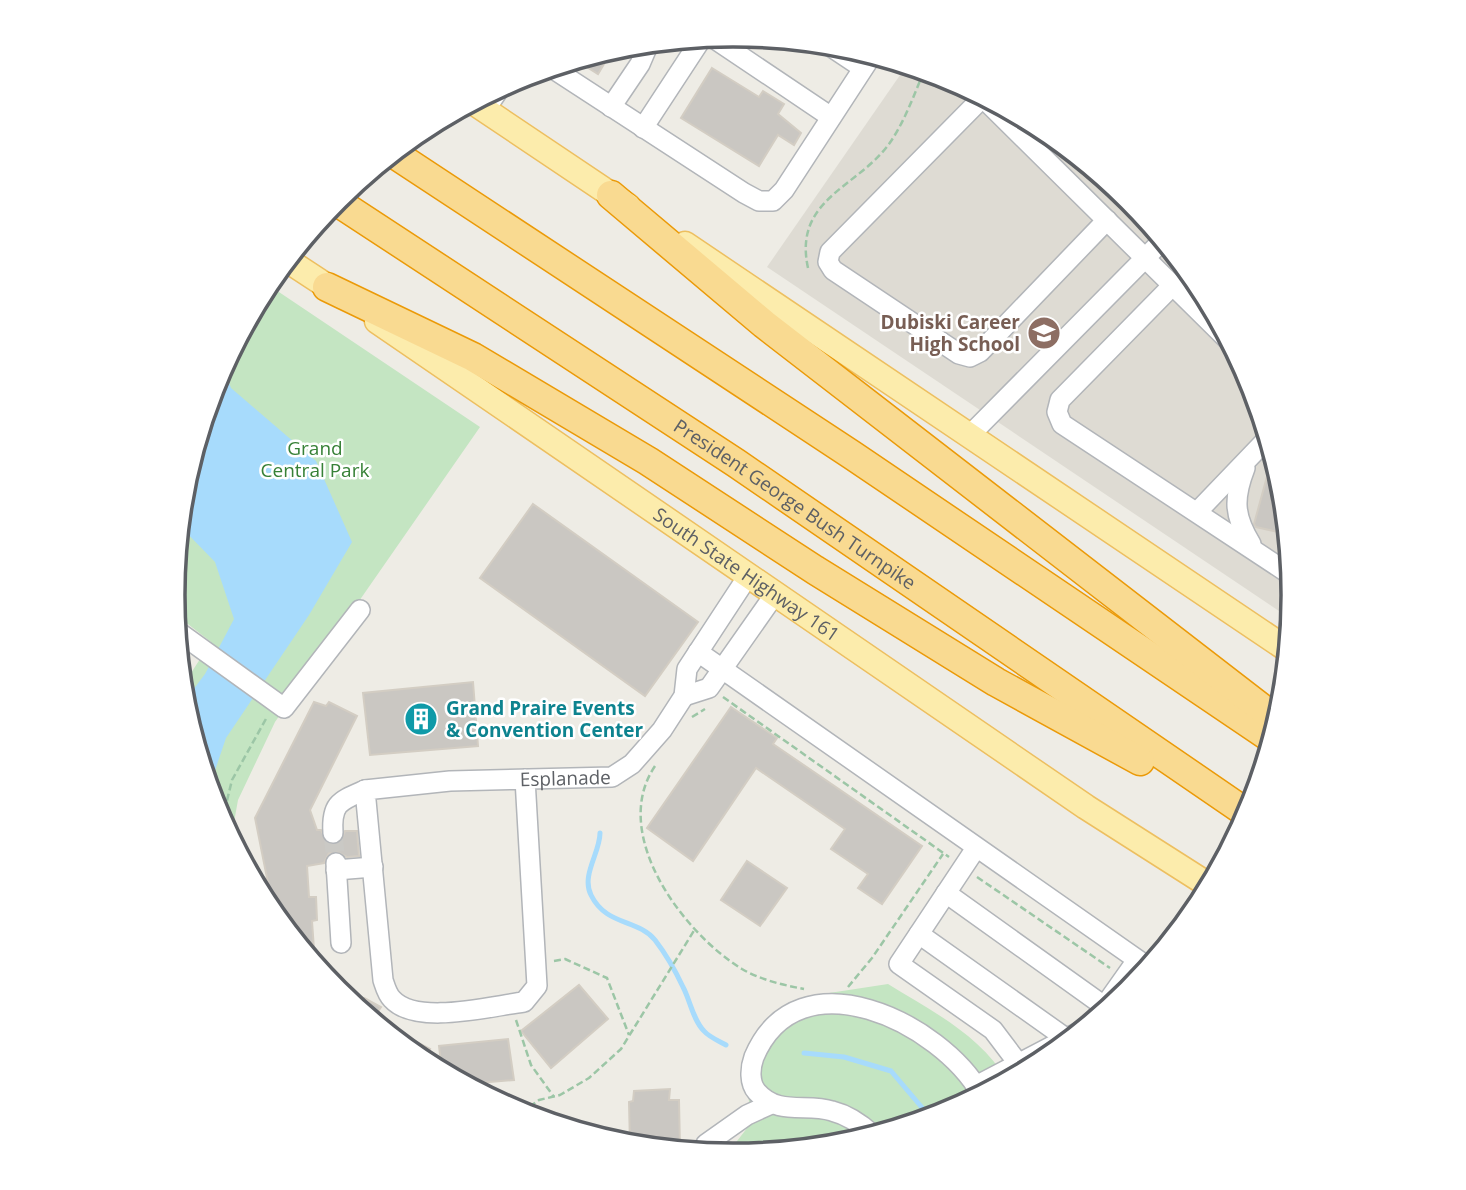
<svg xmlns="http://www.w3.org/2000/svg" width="1466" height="1190" viewBox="0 0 1466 1190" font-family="'Open Sans',sans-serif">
  <rect width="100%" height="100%" fill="#eeece5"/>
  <polygon fill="#dedbd3" points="907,65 948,78 1044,130 1129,199 1199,284 1251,381 1282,486 1293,595 1291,619 767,267"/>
  <g fill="#c4e5c2">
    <polygon points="267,284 480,427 275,722 238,800 231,839 215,809 184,704 182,687 211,642 175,614 173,595 184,485 216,380"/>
    <path d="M888 984C932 1011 980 1035 1007 1080L947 1113 842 1144 727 1154 751 1123 746 1071 761 1027 803 997Z"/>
  </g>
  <polygon fill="#a7dbfc" points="223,367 231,388 316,461 352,542 309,615 226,738 209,788 184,702 205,674 234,619 215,562 180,526 184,485 216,380"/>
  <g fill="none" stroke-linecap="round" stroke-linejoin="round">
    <g stroke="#a7dbfc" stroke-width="5">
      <path d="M600 833C600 853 581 875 591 895 606 926 638 919 655 940 665 953 676 972 683 987 690 1000 693 1020 704 1031 709 1037 719 1041 726 1045"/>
      <polyline points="804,1053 844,1057 891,1071 930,1117"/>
    </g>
  </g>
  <g fill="#cac7c2" stroke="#d3cdc3" stroke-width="2">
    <polygon points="599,53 607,59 598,74 576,60"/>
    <polygon points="712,68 759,97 763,91 784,104 778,114 801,133 794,145 778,135 759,166 681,118"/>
    <polygon points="1268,473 1279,476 1287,534 1256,527 1254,524"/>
    <polygon points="533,504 698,622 645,696 480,578"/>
    <polygon points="473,682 478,746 370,755 363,693"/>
    <polygon points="314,702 326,706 329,702 357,716 310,810 317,830 321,830 328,844 340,843 345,831 357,831 359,856 347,857 335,851 329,853 324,863 307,866 309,897 316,897 317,920 312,921 315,964 265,903 264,893 270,893 255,818"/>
    <polygon points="731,707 777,738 773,744 922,846 882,904 858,888 868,874 831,849 845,829 756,768 693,861 647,828"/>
    <polygon points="747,861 787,888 760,926 721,900"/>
    <polygon points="579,985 608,1019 551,1068 521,1031"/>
    <polygon points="364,998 381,1007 372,1020 358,1008"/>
    <polygon points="395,1031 430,1049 423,1061 391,1036"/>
    <polygon points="508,1039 514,1080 466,1084 442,1071 439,1046"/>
    <polygon points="670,1089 669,1100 679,1100 680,1149 630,1145 629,1102 633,1101 634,1091"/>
  </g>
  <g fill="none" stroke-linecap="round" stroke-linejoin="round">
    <polyline stroke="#cac9c5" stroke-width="19" stroke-dasharray="19 10" stroke-linecap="butt" points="333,833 336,863"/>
    <defs>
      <g id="minor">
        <polyline points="712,37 831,117"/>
        <polyline points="827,44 863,68"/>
        <polyline points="552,68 744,193 759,201 773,201 784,190 872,55"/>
        <polyline points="980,95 1229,341"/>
        <polyline points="983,97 830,252 828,262 833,270 959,354 970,357 980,352 1107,220"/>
        <polyline points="611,107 640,64 649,43"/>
        <polyline points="485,110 500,88"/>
        <polyline points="643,128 702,38"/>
        <polyline points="1173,285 1060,400 1057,412 1062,424 1291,575"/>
        <polyline points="969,436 1163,240"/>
        <path d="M1245 468C1233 499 1234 516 1251 544"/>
        <polyline points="1198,511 1268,438"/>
        <polyline points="177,631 284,708 360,610"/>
        <polyline points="698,652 1148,967"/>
        <polyline points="684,696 709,688 775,594"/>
        <path id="s1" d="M525 779 537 986 524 1002C491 1006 416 1026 392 999 387 994 385 986 383 980L365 790 450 781 612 777 632 764 662 730 684 696 687 669 748 576"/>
        <path d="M333 833C331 803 340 801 365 790"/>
        <polyline points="976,848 899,964 993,1030 1024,1071"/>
        <polyline points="336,863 341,943"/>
        <polyline points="336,870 373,867"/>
        <polyline points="946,893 1104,1006"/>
        <polyline points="919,934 1067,1039"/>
        <polyline points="1096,1018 1137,960"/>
        <polyline points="976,1086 1079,1032"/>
        <path d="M873 1135C861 1124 848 1115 832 1111 806 1103 778 1116 757 1092 749 1083 750 1068 754 1057 798 952 941 1023 981 1094"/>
        <polyline points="706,1144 747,1115 771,1104"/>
      </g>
      <g id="major">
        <polyline points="473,102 628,206"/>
        <polyline points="685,244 1288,650"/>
        <polyline points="287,260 342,296"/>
        <path id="s2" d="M377 321 1086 807 1210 886"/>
      </g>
      <g id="highway">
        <polyline points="393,153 852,455 1272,739"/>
        <polyline points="611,195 764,324 1277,720"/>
        <path id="s3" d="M336 201 736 463 1248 814"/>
        <polyline points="327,287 473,357 648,461 815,570 996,682 1140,761"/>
      </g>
    </defs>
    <use href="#minor" stroke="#b2b5b9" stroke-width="22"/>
    <use href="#major" stroke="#edbf60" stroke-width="27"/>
    <use href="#highway" stroke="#eb9a08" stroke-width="31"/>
    <g stroke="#9cc6a6" stroke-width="2.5" stroke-dasharray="7 3.5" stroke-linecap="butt">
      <path d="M808 268C793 199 857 188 889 144 904 123 914 95 924 71"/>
      <polyline points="174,606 182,613"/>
      <polyline points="723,697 949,857"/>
      <polyline points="692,717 705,709"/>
      <path d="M655 766C609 834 683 933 742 969 761 980 783 985 804 989"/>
      <polyline points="222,821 232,780 267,717"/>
      <polyline points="977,877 1110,968"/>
      <polyline points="554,961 565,959 607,978 629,1035"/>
      <polyline points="848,987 872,958 943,854"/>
      <polyline points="516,1020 531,1065 554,1097"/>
      <polyline points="521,1113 539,1100 560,1095 589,1078 621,1049 695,929"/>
    </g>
    <use href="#minor" stroke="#fff" stroke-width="19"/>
    <use href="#major" stroke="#fcecac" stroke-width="24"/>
    <use href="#highway" stroke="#f9da91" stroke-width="28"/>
  </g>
  <defs>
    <symbol id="school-disc" viewBox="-11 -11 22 22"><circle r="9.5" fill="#8d6e63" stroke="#fff"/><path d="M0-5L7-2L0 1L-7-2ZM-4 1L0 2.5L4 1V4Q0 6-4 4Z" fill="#fff"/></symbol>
    <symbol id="building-disc" viewBox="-11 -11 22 22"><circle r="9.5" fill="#0f9aa8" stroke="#fff"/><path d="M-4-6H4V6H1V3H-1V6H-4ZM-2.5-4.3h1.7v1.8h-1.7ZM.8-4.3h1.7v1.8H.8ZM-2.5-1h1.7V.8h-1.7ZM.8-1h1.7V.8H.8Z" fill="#fff"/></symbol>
  </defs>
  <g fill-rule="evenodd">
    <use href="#school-disc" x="1025" y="314" width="38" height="38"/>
    <use href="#building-disc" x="402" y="700" width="38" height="38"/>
  </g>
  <g text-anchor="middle" stroke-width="5" stroke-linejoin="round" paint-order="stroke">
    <g font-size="19" font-weight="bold" fill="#785e54" stroke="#fff" text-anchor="end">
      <text x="1020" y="329">Dubiski Career<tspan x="1020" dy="22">High School</tspan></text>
    </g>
    <g font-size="19" fill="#378137" stroke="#fff">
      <text x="315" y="455">Grand<tspan x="315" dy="22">Central Park</tspan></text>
    </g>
    <g font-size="19" fill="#5d6065" stroke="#fff">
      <text dy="7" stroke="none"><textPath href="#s3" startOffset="550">President George Bush Turnpike</textPath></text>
      <text dy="7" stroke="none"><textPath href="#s2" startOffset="448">South State Highway 161</textPath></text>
      <text dy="7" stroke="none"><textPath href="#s1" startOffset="777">Esplanade</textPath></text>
    </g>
    <g font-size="19" font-weight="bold" fill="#0d838f" stroke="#fff" text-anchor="start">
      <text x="446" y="715">Grand Praire Events<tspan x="446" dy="22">&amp; Convention Center</tspan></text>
    </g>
  </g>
  <path d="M0 0H1466V1190H0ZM185 595a548 548 0 1 1 1096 0a548 548 0 1 1-1096 0Z" fill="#fff" fill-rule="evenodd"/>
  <path fill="none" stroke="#5d6065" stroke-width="3.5" d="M185 595a548 548 0 1 1 1096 0a548 548 0 1 1-1096 0Z"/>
</svg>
